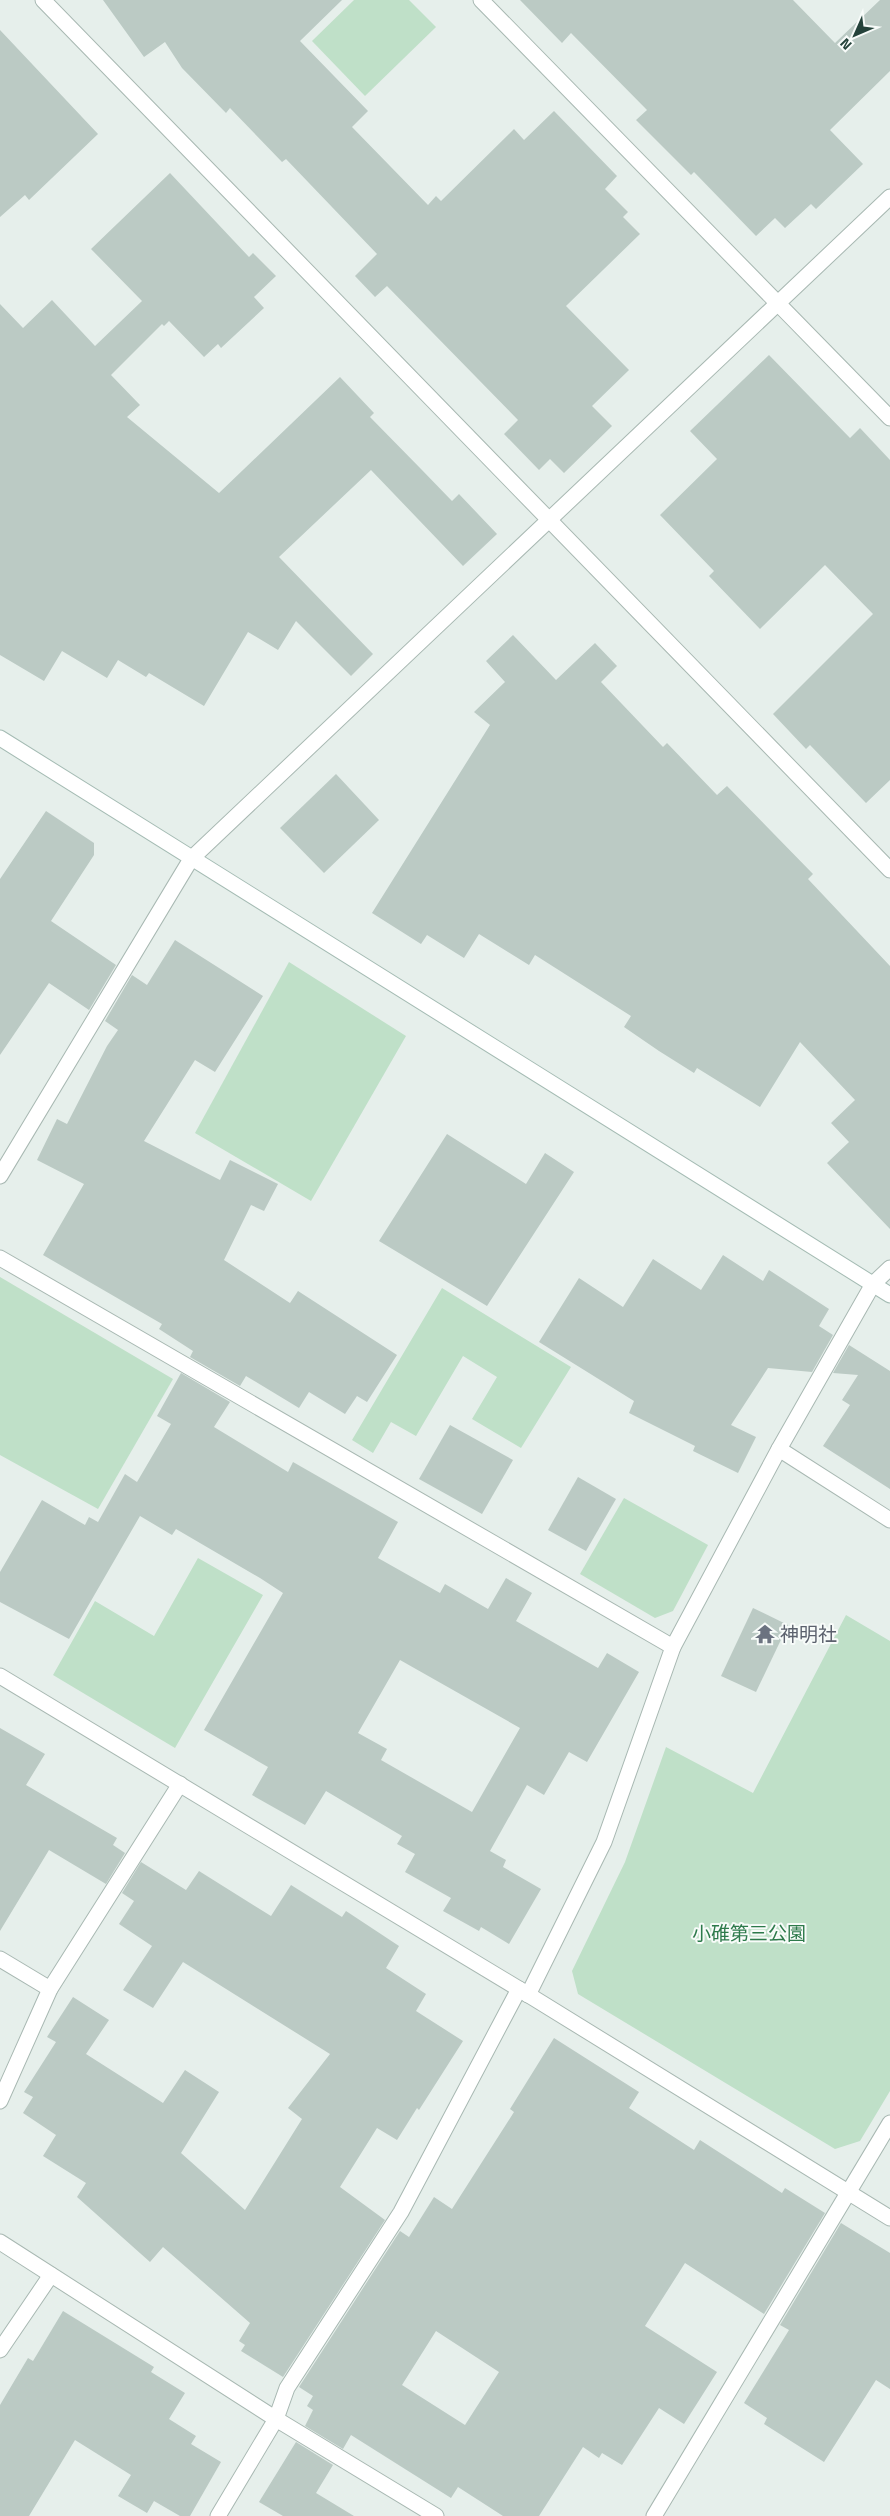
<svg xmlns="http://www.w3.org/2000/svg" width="890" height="2516" viewBox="0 0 890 2516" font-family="'Titillium Web','Noto Sans JP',sans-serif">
  <rect width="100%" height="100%" fill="#e6efeb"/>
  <g fill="#bfe0c8">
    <polygon points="354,0 409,0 436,27 365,96 312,41"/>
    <polygon points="289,962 406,1036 311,1201 195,1133"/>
    <polygon points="0,1277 173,1379 98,1509 0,1455"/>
    <polygon points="442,1288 571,1367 521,1448 472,1419 497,1377 463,1356 416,1436 391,1422 373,1453 352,1440"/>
    <polygon points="624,1498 708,1545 673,1611 655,1618 580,1574"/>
    <polygon points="198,1558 263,1595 175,1748 53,1675 95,1601 154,1636"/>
    <polygon points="846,1615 890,1641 890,2091 860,2141 835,2149 578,1994 572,1971 625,1862 666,1747 753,1793"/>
  </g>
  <g fill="#bbcac4" fill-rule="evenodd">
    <polygon points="103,0 342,0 300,41 368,111 352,127 428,205 436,196 441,201 514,129 524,140 554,111 617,176 605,189 628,212 623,217 640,234 566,306 629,370 592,406 612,426 564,473 550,459 539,470 504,434 518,420 387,286 375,297 355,276 377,254 286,159 282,162 230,108 226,113 182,68 165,42 144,57"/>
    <polygon points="520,0 793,0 835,43 880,0 890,0 890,71 830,130 863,164 816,209 811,204 785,228 775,218 756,236 694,172 691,175 636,120 647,110 571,33 562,43"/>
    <polygon points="0,30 98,134 29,200 25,195 0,217"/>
    <polygon points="170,173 249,257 253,253 276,276 254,297 264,308 221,348 218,344 204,357 169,321 164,326 162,324 111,375 140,405 127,417 219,493 340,377 374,413 370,417 421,469 452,501 459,494 497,534 463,566 371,470 279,557 373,654 351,676 296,621 278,650 248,632 204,706 149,673 146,677 118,660 107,678 62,651 44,681 0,655 0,304 23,328 52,300 95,346 142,301 91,249"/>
    <polygon points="769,355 850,438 860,428 890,460 890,780 866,803 810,745 806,749 773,714 873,614 825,565 760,629 709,576 714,571 660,515 717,459 690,431"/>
    <polygon points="513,635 556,680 595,643 617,666 601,682 663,747 667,743 717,795 727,786 813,874 808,879 890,966 890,1229 827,1163 849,1142 831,1123 855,1100 800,1042 760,1107 697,1068 694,1073 659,1051 624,1027 631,1016 535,955 529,965 479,934 464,958 427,935 421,944 372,913 490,725 474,712 505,682 486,661"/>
    <polygon points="336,774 379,820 324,873 280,828"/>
    <polygon points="46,811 94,843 94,855 51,921 116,965 89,1010 49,983 0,1055 0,879"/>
    <polygon points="175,940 263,996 215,1072 195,1060 144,1141 220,1180 230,1160 278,1184 264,1211 251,1205 224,1260 290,1303 298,1291 397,1355 367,1402 357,1396 345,1414 309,1392 299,1408 246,1376 240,1386 190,1357 193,1351 159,1329 162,1324 43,1255 84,1184 37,1160 57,1119 67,1124 107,1046 118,1030 105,1021 132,975 147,985"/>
    <polygon points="447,1134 526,1184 545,1153 574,1172 487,1306 379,1241"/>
    <polygon points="723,1255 763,1281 769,1270 829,1309 819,1326 833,1335 812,1372 768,1368 731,1425 756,1437 738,1473 693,1451 695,1446 629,1413 634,1401 539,1342 579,1278 623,1307 653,1259 701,1290"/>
    <polygon points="849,1345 890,1371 890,1489 823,1446 850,1405 842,1400 858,1375 833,1373"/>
    <path d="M181 1373 230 1402 214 1427 288 1472 293 1462 398 1522 378 1558 440 1593 445 1584 488 1609 506 1578 532 1593 516 1621 598 1668 607 1653 639 1672 587 1762 569 1752 544 1795 527 1785 490 1851 506 1860 503 1867 541 1889 509 1944 481 1927 479 1931 443 1911 451 1898 405 1872 415 1854 397 1844 402 1836 326 1791 305 1825 252 1795 268 1767 204 1730 283 1593 260 1578 176 1529 172 1535 140 1516 69 1639 0 1602V1572L42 1500 85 1525 89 1517 98 1522 125 1474 137 1482 171 1424 157 1416ZM400 1660 520 1728 472 1812 381 1760 387 1749 358 1733Z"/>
    <polygon points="450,1425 513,1460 482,1514 419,1479"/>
    <polygon points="578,1477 616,1499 586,1551 548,1530"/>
    <polygon points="753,1608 788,1625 756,1692 721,1676"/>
    <polygon points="0,1728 45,1754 26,1785 117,1838 113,1845 125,1853 106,1884 49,1850 0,1931"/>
    <polygon points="141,1862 186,1890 199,1871 271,1916 291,1885 342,1917 346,1911 399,1946 386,1968 426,1994 416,2011 463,2041 419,2110 417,2108 397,2140 377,2128 340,2187 385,2220 283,2377 241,2351 245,2345 239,2341 250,2323 163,2247 150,2262 77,2197 86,2183 43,2156 56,2135 23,2113 33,2097 24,2092 56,2042 47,2037 73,1997 109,2020 86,2054 163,2103 185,2070 219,2092 181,2153 245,2210 302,2119 288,2108 330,2054 183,1962 153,2008 123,1990 152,1946 119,1924 134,1901 122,1893"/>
    <path d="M554 2038 639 2092 629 2108 694 2150 700 2140 782 2193 785 2188 825 2213 764 2314 685 2263 645 2326 717 2372 684 2424 659 2408 622 2465 602 2453 599 2458 583 2447 539 2516H503L458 2487 451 2498 351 2435 343 2449 305 2426 313 2410 307 2406 313 2396 299 2387 400 2231 409 2237 434 2197 452 2209 514 2112 510 2109ZM436 2331 499 2372 465 2425 402 2385Z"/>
    <polygon points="841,2223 890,2253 890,2389 876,2380 824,2462 764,2424 767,2418 744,2403 789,2330 780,2325"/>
    <polygon points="63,2311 154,2367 151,2372 185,2393 169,2419 196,2436 191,2444 221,2462 190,2516 180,2516 154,2501 147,2513 118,2496 131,2475 75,2440 29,2516 0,2516 0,2405 28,2358 33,2361"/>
    <polygon points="296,2442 333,2465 316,2493 354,2516 283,2516 259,2502"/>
  </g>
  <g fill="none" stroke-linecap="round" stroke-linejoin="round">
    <defs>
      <g id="street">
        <polyline points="43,0 890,870"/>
        <polyline points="481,0 890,418"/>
        <polyline points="0,1176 191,859 890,197"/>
        <polyline points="0,1258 673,1647"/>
        <polyline points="779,1449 890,1520"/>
        <polyline points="0,1676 519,1989 890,2218"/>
        <polyline points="0,1959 50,1989"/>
        <polyline points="528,1995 604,1842 673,1647 779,1449 873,1284 890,1268"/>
        <polyline points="0,2101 50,1989 180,1784"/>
        <polyline points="0,2242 276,2419 436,2516"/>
        <polyline points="0,2350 51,2275"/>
        <polyline points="218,2516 276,2419 287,2388 401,2212 519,1989"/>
        <polyline points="654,2516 890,2123"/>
      </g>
      <polyline id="secondary" points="0,738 890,1295"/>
    </defs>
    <use href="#street" stroke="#a8b8b2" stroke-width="17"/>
    <use href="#secondary" stroke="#a4bbb3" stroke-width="17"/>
    <use href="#street" stroke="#fff" stroke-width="15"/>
    <use href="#secondary" stroke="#fff" stroke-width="15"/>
  </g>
  <defs>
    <symbol id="temple-bare" viewBox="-9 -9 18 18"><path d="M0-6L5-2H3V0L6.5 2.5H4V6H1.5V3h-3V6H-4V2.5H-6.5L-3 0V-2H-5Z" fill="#6b7280" stroke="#f7fbf9" stroke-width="2.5" paint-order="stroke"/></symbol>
  </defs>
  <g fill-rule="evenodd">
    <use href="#temple-bare" x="751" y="1620" width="28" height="28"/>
  </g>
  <g text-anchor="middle" stroke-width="4" stroke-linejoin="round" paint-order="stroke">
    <g font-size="19" fill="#5b616d" stroke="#f7fbf9" text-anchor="start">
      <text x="780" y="1641">神明社</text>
    </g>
    <g font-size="19" fill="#2d7a4b" stroke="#f7fbf9">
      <text x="749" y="1940">小碓第三公園</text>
    </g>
  </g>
  <g transform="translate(855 35) rotate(225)" stroke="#f7fbf9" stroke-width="4" paint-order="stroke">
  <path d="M0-4L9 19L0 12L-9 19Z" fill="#24423a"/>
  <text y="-8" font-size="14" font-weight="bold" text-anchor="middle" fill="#24423a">N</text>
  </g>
</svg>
